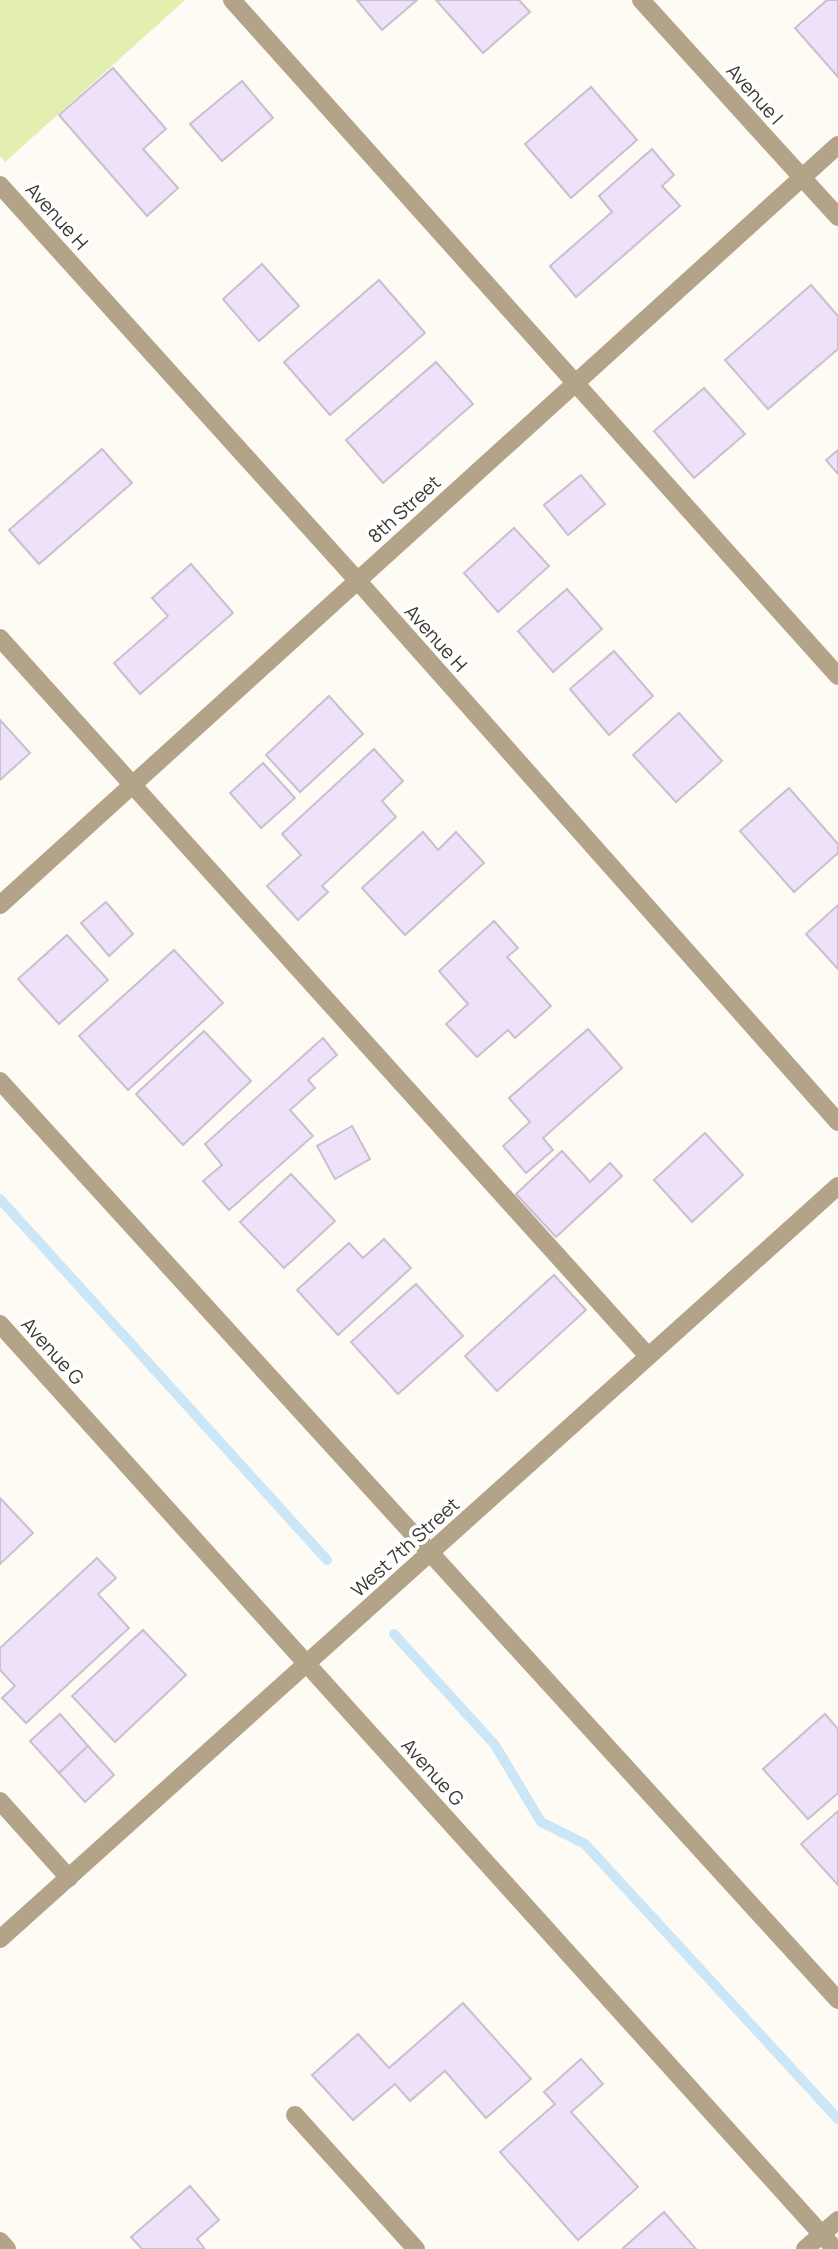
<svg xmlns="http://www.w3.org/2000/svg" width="838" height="2249" viewBox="0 0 838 2249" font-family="Manrope,sans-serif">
  <rect width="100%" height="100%" fill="#fefbf4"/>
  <polygon fill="#e2efae" points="0,0 185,0 5,162 0,156"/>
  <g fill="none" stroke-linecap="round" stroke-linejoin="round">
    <g stroke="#cbe7f7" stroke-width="10">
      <polyline points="0,1199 327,1560"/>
      <polyline points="394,1634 495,1745 541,1822 585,1844 838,2119"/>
    </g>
  </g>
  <g fill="#efe1fa" stroke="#c8c0cf" stroke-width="2">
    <polygon points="357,0 417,0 382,30"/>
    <polygon points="436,0 519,0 530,12 483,53"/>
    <polygon points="827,0 838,0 838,77 795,28"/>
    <polygon points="113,68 166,129 143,149 178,188 147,216 59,115"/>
    <polygon points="242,81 273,118 222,161 190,124"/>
    <polygon points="591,87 637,140 571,198 525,144"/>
    <polygon points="652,149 674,175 662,186 680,206 576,297 550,266 612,212 599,196"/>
    <polygon points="262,264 299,306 259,341 223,299"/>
    <polygon points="379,280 425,333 330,415 284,362"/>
    <polygon points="811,285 838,316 838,349 768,409 725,360"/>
    <polygon points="436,362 473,404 383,483 346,440"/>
    <polygon points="704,388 745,434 694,478 654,431"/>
    <polygon points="102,449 132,483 39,564 9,530"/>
    <polygon points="838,450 838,474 826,460"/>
    <polygon points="581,475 605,504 568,535 544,505"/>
    <polygon points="514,528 549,566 498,612 464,573"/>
    <polygon points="191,564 233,613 140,694 114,663 168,616 152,598"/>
    <polygon points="567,589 602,629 553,672 518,631"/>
    <polygon points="614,651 653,696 609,735 570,689"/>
    <polygon points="329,696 363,734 300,792 266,755"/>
    <polygon points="679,713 722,761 676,802 633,755"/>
    <polygon points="0,720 30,753 0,780"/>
    <polygon points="374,749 403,781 382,801 396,817 322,886 328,892 298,920 267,886 301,855 282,834"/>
    <polygon points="263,763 295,798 261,828 230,793"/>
    <polygon points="789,788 838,844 838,853 794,892 740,831"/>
    <polygon points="423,832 438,850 456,832 484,863 405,935 362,888"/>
    <polygon points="106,902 133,934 109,956 81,923"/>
    <polygon points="838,905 838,969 806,934"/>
    <polygon points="494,921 518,948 507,957 551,1006 515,1038 508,1030 477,1057 446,1024 468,1004 439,971"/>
    <polygon points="67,935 108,980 59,1024 18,979"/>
    <polygon points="174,950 223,1003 128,1090 79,1036"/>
    <polygon points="588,1029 622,1068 543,1138 553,1150 526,1173 503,1146 530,1122 509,1098"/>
    <polygon points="204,1031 251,1081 183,1145 136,1094"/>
    <polygon points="323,1038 337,1055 308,1080 315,1088 290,1110 313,1136 229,1210 203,1181 222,1165 205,1144"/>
    <polygon points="352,1126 370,1159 335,1179 317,1146"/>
    <polygon points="705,1133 743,1175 692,1222 654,1180"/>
    <polygon points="562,1151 590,1182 610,1163 622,1176 556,1237 516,1194"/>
    <polygon points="291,1174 335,1221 284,1268 240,1222"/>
    <polygon points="384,1239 411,1268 338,1335 297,1290 349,1243 363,1258"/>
    <polygon points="554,1275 586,1310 497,1391 465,1356"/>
    <polygon points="416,1284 463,1336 398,1394 351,1342"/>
    <polygon points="0,1498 33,1533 0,1564"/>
    <polygon points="97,1558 116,1578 98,1594 129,1628 26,1723 2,1698 15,1686 0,1670 0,1648"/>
    <polygon points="143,1630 186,1675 115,1742 72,1696"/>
    <polygon points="60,1714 88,1746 59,1773 30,1741"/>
    <polygon points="825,1714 838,1729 838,1793 808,1819 763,1769"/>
    <polygon points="88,1746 114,1775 85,1802 59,1773"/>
    <polygon points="838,1811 838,1885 801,1844"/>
    <polygon points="463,2003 531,2079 486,2118 445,2071 410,2101 395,2084 353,2120 312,2075 358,2034 389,2068"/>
    <polygon points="581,2059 603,2084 571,2112 638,2187 578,2240 500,2152 555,2104 544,2092"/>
    <polygon points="190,2186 219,2220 197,2239 205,2249 142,2249 131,2237"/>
    <polygon points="664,2212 696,2249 622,2249"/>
  </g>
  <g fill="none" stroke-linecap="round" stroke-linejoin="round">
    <g stroke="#b2a389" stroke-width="18">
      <polyline points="232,0 838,676"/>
      <polyline points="0,638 648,1356"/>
      <polyline points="0,1801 69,1878"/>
      <polyline points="295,2115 416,2249"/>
    </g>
    <g stroke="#b2a389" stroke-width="18">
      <polyline points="0,185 357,580 838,1122"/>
      <polyline points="0,1081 838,2000"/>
      <polyline points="0,1324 835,2249"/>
      <polyline points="0,1939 838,1186"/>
      <polyline points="0,2241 7,2249"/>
      <polyline points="805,2249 838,2220"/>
    </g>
    <g stroke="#b2a389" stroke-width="18">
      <polyline points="641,0 838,217"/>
      <polyline points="0,905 838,145"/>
    </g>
  </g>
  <g text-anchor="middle" stroke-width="7" stroke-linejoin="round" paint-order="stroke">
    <g font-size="19" fill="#393630" stroke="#fff">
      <text transform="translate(755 94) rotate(48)" y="7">Avenue I</text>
      <text transform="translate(57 216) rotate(48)" y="7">Avenue H</text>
      <text transform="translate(404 509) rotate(-42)" y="7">8th Street</text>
      <text transform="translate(436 638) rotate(48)" y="7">Avenue H</text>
      <text transform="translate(53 1351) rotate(48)" y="7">Avenue G</text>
      <text transform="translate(405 1547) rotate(-42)" y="7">West 7th Street</text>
      <text transform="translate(433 1772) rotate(48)" y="7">Avenue G</text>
    </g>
  </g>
</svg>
